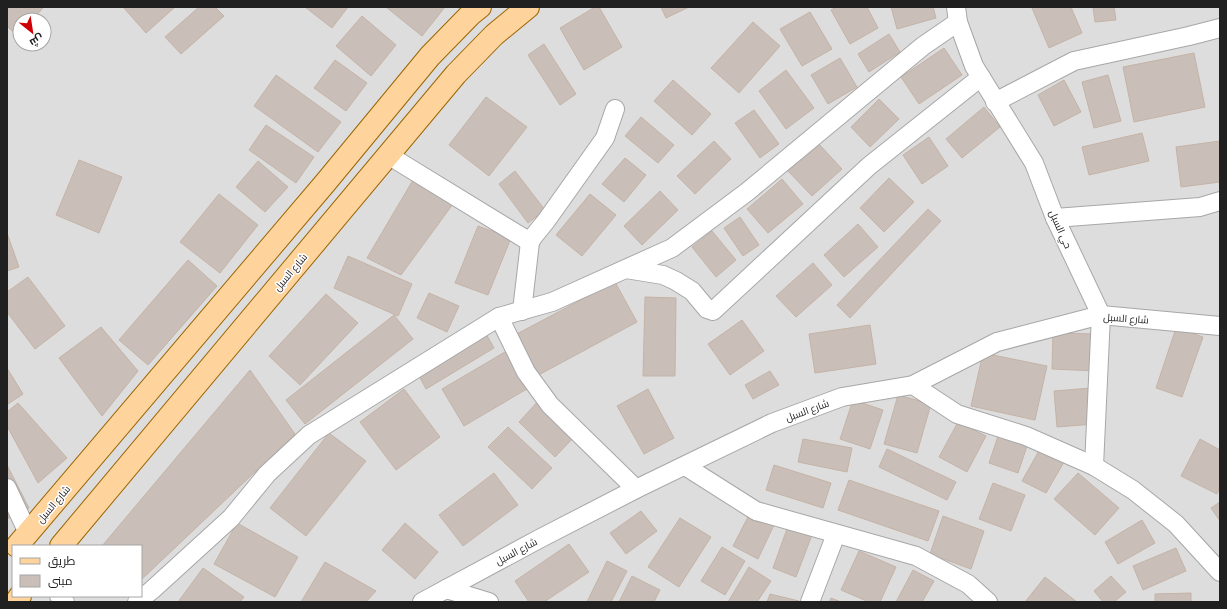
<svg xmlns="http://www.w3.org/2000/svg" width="1227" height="609" viewBox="0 0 1227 609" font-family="'Roboto Condensed',Cairo,sans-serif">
  <rect width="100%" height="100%" fill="#f1ede5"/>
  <path fill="#dedddd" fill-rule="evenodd" d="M7 7H1220V602H7ZM20 20H44V44H20ZM13 546H141V596H13Z"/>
  <g fill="#cabfb8" stroke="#c4b3a6">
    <polygon points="7,7 44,7 32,20 20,20 20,33 17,36 7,26"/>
    <polygon points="123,7 175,7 146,33"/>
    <polygon points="199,7 215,7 224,16 181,54 165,37"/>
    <polygon points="305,7 348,7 332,28"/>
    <polygon points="386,7 445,7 422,36"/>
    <polygon points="595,7 599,7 622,47 584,70 560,28"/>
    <polygon points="661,7 689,7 666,18"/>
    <polygon points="836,7 867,7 878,28 850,44 831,10"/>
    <polygon points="891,7 933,7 936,18 897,29"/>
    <polygon points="1036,7 1071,7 1082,33 1049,48 1032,8"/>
    <polygon points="1093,7 1114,7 1116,20 1095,22"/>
    <polygon points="810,12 832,49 802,66 780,29"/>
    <polygon points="362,16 396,45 371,76 336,46"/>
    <polygon points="753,22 780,46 739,93 711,68"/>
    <polygon points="889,34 900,52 869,72 858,54"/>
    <polygon points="544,44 576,94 560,105 528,55"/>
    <polygon points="944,48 962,75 919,104 901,77"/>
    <polygon points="1194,53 1205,107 1134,122 1123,67"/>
    <polygon points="840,58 857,87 828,104 811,75"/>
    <polygon points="335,60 367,83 346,111 314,88"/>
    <polygon points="786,70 814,108 786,129 759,91"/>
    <polygon points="276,75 341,122 318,152 254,106"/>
    <polygon points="1108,75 1121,121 1094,128 1082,82"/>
    <polygon points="673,80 711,114 692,135 654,101"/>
    <polygon points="1064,80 1081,112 1054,126 1038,95"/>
    <polygon points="486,97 527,127 489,176 449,145"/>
    <polygon points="879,99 899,119 870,147 851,127"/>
    <polygon points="984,107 1000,127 962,158 946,139"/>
    <polygon points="754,110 779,144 760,158 735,123"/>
    <polygon points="641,117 674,145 658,163 625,136"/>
    <polygon points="266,125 314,157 296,183 249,150"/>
    <polygon points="1142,133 1149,161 1089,175 1082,147"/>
    <polygon points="929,137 948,166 922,184 903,155"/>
    <polygon points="714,141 731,159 695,194 677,176"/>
    <polygon points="1220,141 1220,182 1181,187 1176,147"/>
    <polygon points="818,143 842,169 812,196 788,171"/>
    <polygon points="625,158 646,175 624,202 602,184"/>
    <polygon points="79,160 122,177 99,233 56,215"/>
    <polygon points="258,161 288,187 265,212 236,187"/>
    <polygon points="515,171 545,210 528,223 499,184"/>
    <polygon points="889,178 914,202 884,232 860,208"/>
    <polygon points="782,179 803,204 768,233 747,209"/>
    <polygon points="413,180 453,204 401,275 367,258"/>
    <polygon points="660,191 678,210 642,245 624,226"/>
    <polygon points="219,194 258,225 220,273 180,242"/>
    <polygon points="590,194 616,215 582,256 556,235"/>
    <polygon points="928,209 941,221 850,318 837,305"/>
    <polygon points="740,217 759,245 743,256 724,228"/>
    <polygon points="858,224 878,247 844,277 824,255"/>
    <polygon points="478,226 511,238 488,295 455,283"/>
    <polygon points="712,231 736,260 716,277 692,247"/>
    <polygon points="7,233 19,267 7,271"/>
    <polygon points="348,256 412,284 398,316 334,288"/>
    <polygon points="188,260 217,286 148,365 119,340"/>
    <polygon points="813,263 832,285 796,317 776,296"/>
    <polygon points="28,277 65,326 35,349 7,312 7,292"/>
    <polygon points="615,282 637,322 533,378 511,337"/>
    <polygon points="429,293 459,306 447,332 417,318"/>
    <polygon points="326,294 358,323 300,385 269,356"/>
    <polygon points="645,297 676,298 675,376 643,376"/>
    <polygon points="394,315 413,339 305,424 286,400"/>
    <polygon points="742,320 764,351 730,375 708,344"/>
    <polygon points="870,325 876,364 815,373 809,334"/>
    <polygon points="101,327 138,371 102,416 59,358"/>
    <polygon points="1176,328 1203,337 1182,397 1156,388"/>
    <polygon points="485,332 494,348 426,389 417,372"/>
    <polygon points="1053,333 1098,334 1097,371 1052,369"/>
    <polygon points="510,349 532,386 464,426 442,389"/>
    <polygon points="983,353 1047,366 1035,420 971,406"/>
    <polygon points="7,368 23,394 8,404 7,401"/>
    <polygon points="250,370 295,434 141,580 141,546 102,546"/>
    <polygon points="770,371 779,385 753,399 745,385"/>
    <polygon points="1091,388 1094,424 1057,427 1054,391"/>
    <polygon points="404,389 440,437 396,470 360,422"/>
    <polygon points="648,389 674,438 644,454 617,406"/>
    <polygon points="898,395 931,404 917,453 884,444"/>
    <polygon points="540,399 577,434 555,457 519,422"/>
    <polygon points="853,400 883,410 870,449 840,439"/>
    <polygon points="18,403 67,458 38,483 7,426 7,412"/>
    <polygon points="958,422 986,436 967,472 939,457"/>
    <polygon points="508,427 552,468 532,489 488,447"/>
    <polygon points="329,433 366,461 306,536 270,508"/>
    <polygon points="998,436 1027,446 1018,473 989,463"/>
    <polygon points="803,439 852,448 847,472 798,462"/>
    <polygon points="1200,439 1220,450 1220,487 1217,494 1181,476"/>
    <polygon points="887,449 956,482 947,500 879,467"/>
    <polygon points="1040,449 1064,462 1046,493 1022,481"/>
    <polygon points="7,465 29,508 7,519"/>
    <polygon points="774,465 831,483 823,508 766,490"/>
    <polygon points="494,473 518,505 463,546 439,515"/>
    <polygon points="1078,473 1119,508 1095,535 1054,499"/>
    <polygon points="849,480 939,511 928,541 838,510"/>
    <polygon points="993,483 1025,495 1011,531 979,519"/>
    <polygon points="1220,502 1220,521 1211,508"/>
    <polygon points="641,511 657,531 626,554 610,533"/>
    <polygon points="750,513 774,525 758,559 733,546"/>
    <polygon points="943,516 984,531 971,569 930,554"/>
    <polygon points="680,518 711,537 679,587 648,567"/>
    <polygon points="1142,520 1155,543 1118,564 1105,542"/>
    <polygon points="237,523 298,557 275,597 214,564"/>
    <polygon points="405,523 438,552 415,579 382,550"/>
    <polygon points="788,526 812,535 796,577 773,568"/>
    <polygon points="569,544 589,572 544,602 529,602 515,581"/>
    <polygon points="722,547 745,561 725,595 701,581"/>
    <polygon points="1176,548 1186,571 1143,590 1133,566"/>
    <polygon points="859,551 896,567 880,602 869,602 841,590"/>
    <polygon points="607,561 627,571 611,602 587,602"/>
    <polygon points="325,562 376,591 366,602 301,602"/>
    <polygon points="749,567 771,581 757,602 728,602"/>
    <polygon points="203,568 244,597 240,602 178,602"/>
    <polygon points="913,570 934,581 922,602 896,602"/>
    <polygon points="632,576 660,590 654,602 619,602"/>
    <polygon points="1111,576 1126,592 1114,602 1103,602 1094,591"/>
    <polygon points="1045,577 1077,602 1025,602"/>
    <polygon points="1191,593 1191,602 1155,602 1155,594"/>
    <polygon points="770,594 799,601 798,602 767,602"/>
    <polygon points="831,598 841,602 829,602"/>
  </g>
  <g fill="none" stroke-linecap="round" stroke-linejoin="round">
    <defs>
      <g id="street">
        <polyline points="956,7 958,22 974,66 1034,163 1055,218 1101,315 1094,466"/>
        <polyline points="995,102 1074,61 1189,36 1220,28"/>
        <polyline points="388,155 530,242"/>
        <polyline points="1055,218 1200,207 1220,201"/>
        <polyline points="626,269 663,275 676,281 692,291 707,309 713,311 869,166 981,77"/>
        <polyline points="522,311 530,242 533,237 546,221 605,138 615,109"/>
        <polyline points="499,317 526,372 550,405 636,489"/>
        <polyline points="913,385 957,414 1026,436 1094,466 1133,490 1176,524 1220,572"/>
        <polyline points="685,466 756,511 916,556 968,584 988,602"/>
        <polyline points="7,488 28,533"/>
        <polyline points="446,589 489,602"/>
        <polyline points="59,596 65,602"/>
        <polyline points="137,602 152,590 231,518 267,474 309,435 499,317 552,302 672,248 747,192 923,46 958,22"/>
        <polyline points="422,602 539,539 636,489 772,423 842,397 913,385 997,342 1101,315 1220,326"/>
        <polyline points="810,602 836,534"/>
      </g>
      <g id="primary">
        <polyline points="17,546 326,182 430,56 470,15 480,7"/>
        <polyline points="61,546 456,74 494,35 528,7"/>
        <polyline points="16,602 20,596"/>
      </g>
    </defs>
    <use href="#street" stroke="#a7a7a7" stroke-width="20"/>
    <use href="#primary" stroke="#9b6500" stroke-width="24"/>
    <use href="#street" stroke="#fff" stroke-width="18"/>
    <use href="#primary" stroke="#ffd39c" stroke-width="22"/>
  </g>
  <g text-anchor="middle" stroke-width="3" stroke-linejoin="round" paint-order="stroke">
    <g font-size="10" fill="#202020" stroke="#fff">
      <text transform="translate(1061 229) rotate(66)" y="4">حي السبل</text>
      <text transform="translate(290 272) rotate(-50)" y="4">شارع السبل</text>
      <text transform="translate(1126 318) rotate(4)" y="4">شارع السبل</text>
      <text transform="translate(807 410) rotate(-20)" y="4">شارع السبل</text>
      <text transform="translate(53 504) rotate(-50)" y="4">شارع السبل</text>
      <text transform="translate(516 551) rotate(-28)" y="4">شارع السبل</text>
    </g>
  </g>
  <rect width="1227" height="609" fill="none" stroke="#202020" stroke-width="16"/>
  <rect x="12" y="545" width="130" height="52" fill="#ffffff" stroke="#a6a6a6"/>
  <rect x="20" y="558" width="20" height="6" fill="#ffd39c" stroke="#a6a6a6"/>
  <text x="48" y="565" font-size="12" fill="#202020">طريق</text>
  <rect x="20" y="575" width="20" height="12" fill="#cabfb8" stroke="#a6a6a6"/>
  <text x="48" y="585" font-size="12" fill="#202020">مبنى</text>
  <g transform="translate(32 32) rotate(150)"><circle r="19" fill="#ffffff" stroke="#a6a6a6"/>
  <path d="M0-3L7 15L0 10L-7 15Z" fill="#cf0003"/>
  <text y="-6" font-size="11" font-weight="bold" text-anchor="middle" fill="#202020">ش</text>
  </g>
</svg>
